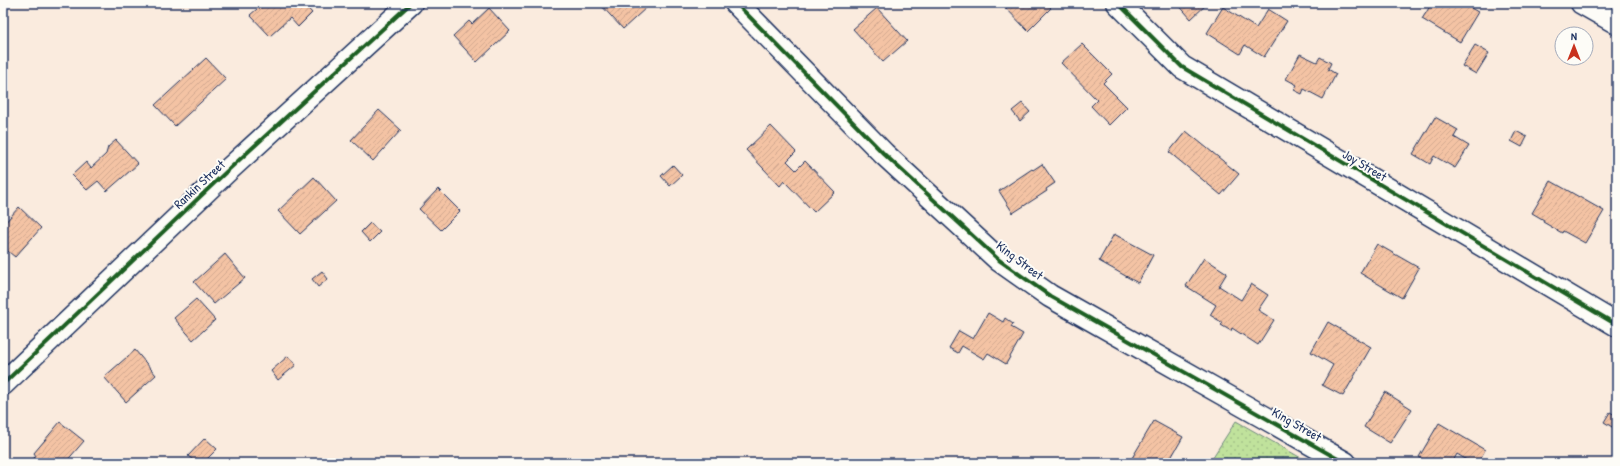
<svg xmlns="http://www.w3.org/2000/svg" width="1620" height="466" viewBox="0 0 1620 466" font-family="'Patrick Hand',sans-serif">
  <defs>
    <pattern id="grass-dots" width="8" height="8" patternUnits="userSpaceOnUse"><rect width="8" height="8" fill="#c0e29c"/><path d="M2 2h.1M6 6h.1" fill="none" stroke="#a4c289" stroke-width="1.8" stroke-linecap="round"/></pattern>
    <pattern id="building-hatch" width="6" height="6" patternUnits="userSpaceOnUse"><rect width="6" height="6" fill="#f4c3a4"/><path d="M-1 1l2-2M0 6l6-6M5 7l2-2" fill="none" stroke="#d1a890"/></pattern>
  </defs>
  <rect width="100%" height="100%" fill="#faebde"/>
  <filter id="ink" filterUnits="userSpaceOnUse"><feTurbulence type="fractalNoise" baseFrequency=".025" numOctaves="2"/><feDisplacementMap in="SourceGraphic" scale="8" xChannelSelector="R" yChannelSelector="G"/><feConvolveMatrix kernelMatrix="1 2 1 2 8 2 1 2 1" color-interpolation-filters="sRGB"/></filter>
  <g filter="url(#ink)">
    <polygon fill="url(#grass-dots)" stroke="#6e887d" points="1236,421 1310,463 1209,463"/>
    <g fill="url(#building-hatch)" stroke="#1b2f5e">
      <polygon points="264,3 303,3 312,13 298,27 290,18 270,36 250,15"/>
      <polygon points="599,3 643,3 647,7 623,29"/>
      <polygon points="1001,3 1046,3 1051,8 1028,31"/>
      <polygon points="1177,3 1208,3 1191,19"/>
      <polygon points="1432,3 1462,3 1478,12 1460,42 1422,19"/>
      <polygon points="1223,7 1256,28 1268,9 1287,21 1264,57 1245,45 1240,54 1207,33"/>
      <polygon points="489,8 510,31 477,62 453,36 469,21 472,24"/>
      <polygon points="877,8 907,41 883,62 853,29"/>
      <polygon points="1082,44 1112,74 1103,83 1127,107 1109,125 1091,106 1097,100 1061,63"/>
      <polygon points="1475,45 1489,53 1476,74 1462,66"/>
      <polygon points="1300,54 1317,62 1320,57 1331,63 1328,69 1336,74 1323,99 1304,89 1302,94 1294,90 1297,85 1286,79"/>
      <polygon points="206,58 226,79 175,126 155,105"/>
      <polygon points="1022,103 1030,112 1020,121 1012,111"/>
      <polygon points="379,110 401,130 373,161 351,140"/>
      <polygon points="1435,117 1458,130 1454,137 1469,146 1455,168 1434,156 1430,164 1413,154"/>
      <polygon points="771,126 796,152 787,161 796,170 805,161 835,192 814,212 784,181 780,186 746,150"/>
      <polygon points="1186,131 1239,174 1221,195 1169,152"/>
      <polygon points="1516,131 1527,137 1522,147 1511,141"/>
      <polygon points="116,140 138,164 107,191 98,181 87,190 72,175 86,162 91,168 106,154 108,147"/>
      <polygon points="1042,164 1055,183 1046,189 1047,191 1013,213 999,191 1032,169 1033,170"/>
      <polygon points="673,165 682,175 670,186 661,176"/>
      <polygon points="314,177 336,201 300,234 278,211"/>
      <polygon points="1551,181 1604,211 1585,243 1563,231 1562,233 1543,222 1544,220 1532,213"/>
      <polygon points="438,189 460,211 441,230 419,209"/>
      <polygon points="19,207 41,228 15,257 3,247 3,225"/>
      <polygon points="370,223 380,232 370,242 361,232"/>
      <polygon points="1114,234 1153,255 1138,283 1099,261"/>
      <polygon points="1377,244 1419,268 1402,298 1360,273"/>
      <polygon points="225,254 245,278 214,304 194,282"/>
      <polygon points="1204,258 1227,273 1219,286 1241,300 1251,284 1268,295 1258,310 1274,320 1258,345 1232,328 1231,331 1221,325 1223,323 1210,315 1216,305 1186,286"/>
      <polygon points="322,271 328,279 318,287 312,279"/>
      <polygon points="196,299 215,320 193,340 174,318"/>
      <polygon points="988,313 1003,322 1005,318 1013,324 1011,327 1023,334 1006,364 988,353 984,359 962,346 958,353 949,348 959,331 973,339"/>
      <polygon points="1328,322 1371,347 1343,396 1322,385 1333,365 1311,352"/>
      <polygon points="135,350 156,375 126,402 104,377"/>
      <polygon points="288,356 296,365 278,380 271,371"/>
      <polygon points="1385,392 1412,409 1390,443 1364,427"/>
      <polygon points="1610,412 1617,416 1617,430 1604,422"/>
      <polygon points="1154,421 1183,437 1168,463 1129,463"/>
      <polygon points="60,422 84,441 65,463 33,463 31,461 36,456 34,453"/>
      <polygon points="1439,423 1485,450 1478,463 1472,463 1457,454 1452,463 1429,463 1419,457"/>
      <polygon points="205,438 217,449 203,463 197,463 188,456"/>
    </g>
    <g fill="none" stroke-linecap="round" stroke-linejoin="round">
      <defs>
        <g id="minor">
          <polyline points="736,3 884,154 999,260 1050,296 1345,463"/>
          <polyline points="1118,3 1182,67 1617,325"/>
          <polyline points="1582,3 1617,23"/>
          <polyline points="3,384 226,172 411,3"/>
        </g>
      </defs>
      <use href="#minor" stroke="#1b2f5e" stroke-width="25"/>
      <use href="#minor" stroke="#fdfcf7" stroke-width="22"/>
      <defs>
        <g id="cycleway">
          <polyline points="736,3 884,154 999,260 1050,296 1345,463"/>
          <polyline points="1118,3 1182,67 1617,325"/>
          <polyline points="3,384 226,172 411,3"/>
        </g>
      </defs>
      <use href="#cycleway" stroke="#fdfcf7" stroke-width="6"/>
      <use href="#cycleway" stroke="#1b5e20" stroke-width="4"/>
    </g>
  </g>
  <g text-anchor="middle" stroke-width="4" stroke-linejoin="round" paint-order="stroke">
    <g font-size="13" fill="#1b2f5e" stroke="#fdfcf7">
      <text transform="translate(1365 165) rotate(31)" y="5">Joy Street</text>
      <text transform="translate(199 184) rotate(-43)" y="5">Rankin Street</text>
      <text transform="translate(1020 260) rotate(37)" y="5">King Street</text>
      <text transform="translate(1297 424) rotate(30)" y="5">King Street</text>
    </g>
  </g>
  <rect width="1620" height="466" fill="none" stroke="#fdfcf7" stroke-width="16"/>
  <rect x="8" y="8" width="1604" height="450" fill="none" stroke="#1b2f5e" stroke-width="1.5" filter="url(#ink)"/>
  <g transform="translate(1574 46)"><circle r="19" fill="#fdfcf7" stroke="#a3aaba"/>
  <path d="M0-3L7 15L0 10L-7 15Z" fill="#c8321e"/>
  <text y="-6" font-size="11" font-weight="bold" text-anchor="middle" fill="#1b2f5e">N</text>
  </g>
</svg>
